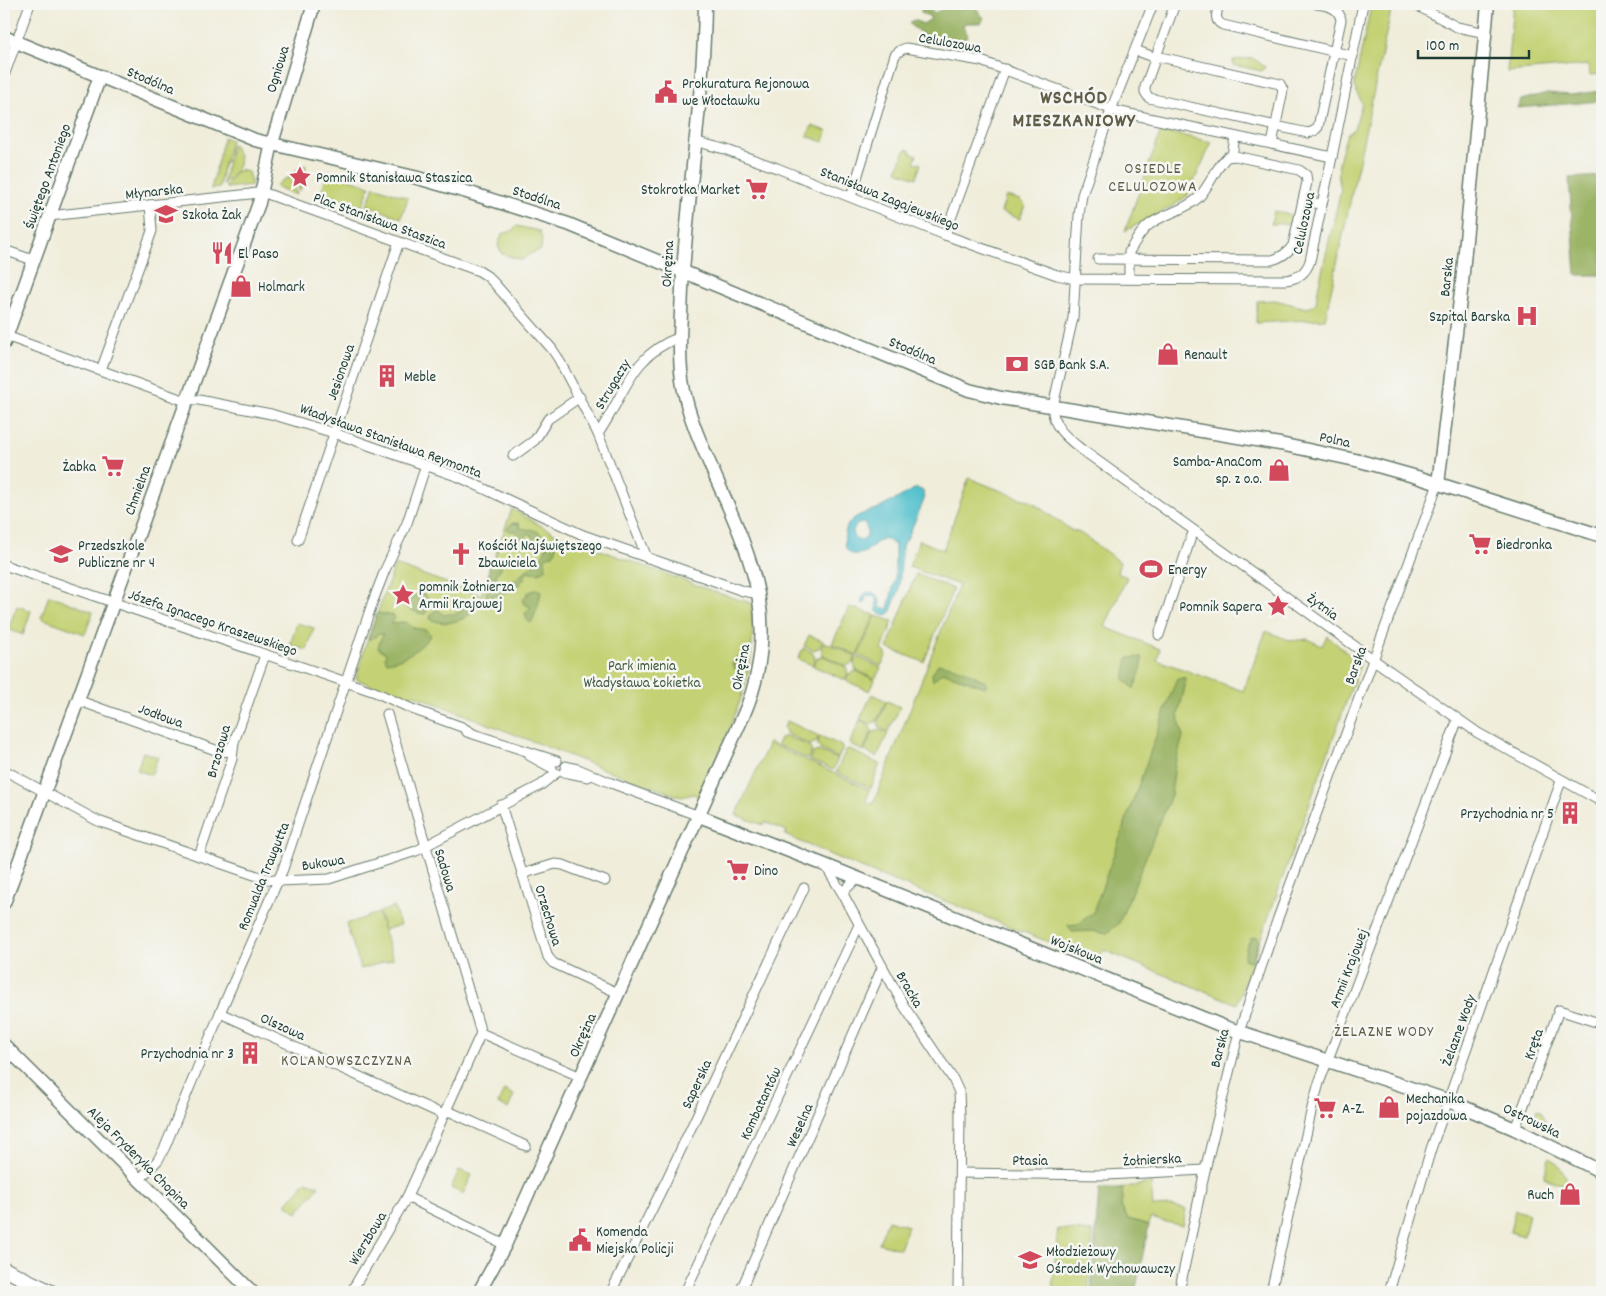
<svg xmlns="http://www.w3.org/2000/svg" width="1606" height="1296" viewBox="0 0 1606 1296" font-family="Dekko,sans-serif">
  <rect width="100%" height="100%" fill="#f6f6f2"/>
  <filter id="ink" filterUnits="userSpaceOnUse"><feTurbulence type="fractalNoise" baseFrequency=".02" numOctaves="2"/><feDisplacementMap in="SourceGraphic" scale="10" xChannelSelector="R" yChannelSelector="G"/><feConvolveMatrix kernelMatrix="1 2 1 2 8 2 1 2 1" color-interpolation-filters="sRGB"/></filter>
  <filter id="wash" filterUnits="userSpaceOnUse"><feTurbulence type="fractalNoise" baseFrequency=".0096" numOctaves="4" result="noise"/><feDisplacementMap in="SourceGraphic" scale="20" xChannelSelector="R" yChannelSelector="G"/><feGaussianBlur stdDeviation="1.12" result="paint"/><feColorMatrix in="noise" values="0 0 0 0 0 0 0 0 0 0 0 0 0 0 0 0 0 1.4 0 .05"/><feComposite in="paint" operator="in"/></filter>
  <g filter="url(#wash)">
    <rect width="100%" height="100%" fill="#f0edda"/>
    <g fill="#c4d274" stroke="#728854">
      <polygon points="1513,4 1602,4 1602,74 1589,75 1588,65 1507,72"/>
      <path d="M1371 6H1392L1325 319 1256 323 1257 301 1275 300 1306 308 1311 307 1316 303 1318 289 1341 189C1335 167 1341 154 1347 134L1354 129 1362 104 1354 86Z"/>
      <polygon points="1253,58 1265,67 1262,71 1233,65 1233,60"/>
      <polygon points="812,126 827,131 824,142 807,136"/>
      <polygon points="1161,131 1212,142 1187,196 1173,206 1125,231"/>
      <polygon points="224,137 231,140 225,162 224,162 219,188 211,189"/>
      <path d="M233 145C246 163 238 170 223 184L231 146Z"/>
      <polygon points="907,149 911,151 910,153 917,155 914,162 921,164 916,178 897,171 904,152"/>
      <polygon points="305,165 306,167 300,191 296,183 294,172"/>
      <polygon points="242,170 248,172 252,185 226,188 226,185 236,172"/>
      <polygon points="328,171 370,186 362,207 321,192"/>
      <polygon points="290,177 294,188 297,193 296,195 275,186 283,180"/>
      <polygon points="374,186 408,198 401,218 367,205"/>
      <polygon points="1006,196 1020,200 1025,205 1020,219 1001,212"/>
      <polygon points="1274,211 1292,215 1290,224 1271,224"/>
      <polygon points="517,226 539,231 542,239 541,250 530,254 522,260 502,254 498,246 502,234 512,231"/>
      <polygon points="969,478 1019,498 1029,500 1071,530 1080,533 1120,562 1117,573 1127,577 1105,627 1160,649 1157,660 1243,691 1266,631 1291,641 1308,639 1322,646 1327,636 1360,664 1237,1004 1103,950 1099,962 849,863 785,835 787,831 765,822 763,825 736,815 769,743 870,790 866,801 873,804 959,585 909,567 919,540 943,550"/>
      <path d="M512 509 554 533 715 592 751 603C760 678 728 730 699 796L693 794 681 797 606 770 414 695 399 697 356 679 365 646 395 565 481 595Z"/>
      <polygon points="916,574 953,589 924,662 887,648"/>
      <polygon points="49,595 93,612 85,634 41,618"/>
      <polygon points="17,606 31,611 23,635 8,629"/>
      <polygon points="849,607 875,615 857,655 832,644"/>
      <polygon points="876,616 893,621 882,650 886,653 886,656 881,666 858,655"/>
      <polygon points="297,623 314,628 307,650 290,645"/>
      <polygon points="809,635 823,641 819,648 813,650 804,646"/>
      <polygon points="824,642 856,656 853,663 846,666 823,655 821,648"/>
      <polygon points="803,648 812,652 815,658 812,665 798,659"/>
      <polygon points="823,656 846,667 848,673 845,680 813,666 816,659"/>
      <polygon points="857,657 881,668 875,679 856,670 854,664"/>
      <polygon points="856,671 875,680 870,691 846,681 849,674"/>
      <polygon points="872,694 886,701 877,721 870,724 860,719"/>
      <polygon points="887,701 900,707 888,732 880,728 878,722"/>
      <polygon points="860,720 869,725 872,731 863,751 851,745 850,743"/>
      <polygon points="787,721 819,736 816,742 810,745 787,734 784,728"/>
      <polygon points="880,730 888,733 877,757 864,751 873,732"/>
      <polygon points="786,736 809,746 812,752 808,759 777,745 780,738"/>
      <polygon points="820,736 842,746 842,750 838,758 820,749 817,743"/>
      <polygon points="849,749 879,764 879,766 871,788 836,772 846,750"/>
      <polygon points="819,751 838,759 833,770 809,760 813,753"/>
      <polygon points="143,752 158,757 151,775 137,770"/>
      <polygon points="394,907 400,925 384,930 379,912"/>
      <polygon points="378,913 393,959 361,969 346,924"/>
      <polygon points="504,1090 514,1095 508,1109 498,1104"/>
      <polygon points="1537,1109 1541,1111 1548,1127 1547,1130 1533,1123"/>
      <path d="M1549 1158C1560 1164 1567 1176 1569 1187L1544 1178Z"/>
      <polygon points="459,1170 472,1175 463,1194 451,1188"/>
      <polygon points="306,1181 319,1186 297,1213 286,1204"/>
      <polygon points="1151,1183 1153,1207 1171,1206 1186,1209 1183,1226 1150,1218 1149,1225 1128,1219 1119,1203 1120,1188"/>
      <polygon points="1515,1210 1529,1214 1524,1236 1510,1232"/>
      <polygon points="888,1220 908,1226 900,1249 879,1243"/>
      <polygon points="1058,1229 1093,1232 1088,1292 1052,1292"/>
    </g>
    <g fill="#9bb466" stroke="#5d784d">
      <polygon points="943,4 978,4 977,10 984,18 981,23 965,23 963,26 968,35 962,41 965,49 950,46 941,41 928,38 910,25 910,22 914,20 923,24 931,19 929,16 921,13 921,9 925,7 934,13 943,9"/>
      <polygon points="1602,91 1602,101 1517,108 1521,100 1547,93 1570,95"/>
      <polygon points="1602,176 1602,275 1576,275 1569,178"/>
      <path d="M515 523 519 524 520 528C529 530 539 528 543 538L539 539 537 541 544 542 543 545 537 547 531 534 527 533 524 541H521L516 531H509L507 529 511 524Z"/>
      <path d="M552 543 556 546V550L552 555 545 557 546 569C539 576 535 571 526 572 525 575 525 578 523 580 519 587 496 598 487 597L486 595 491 576 488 573 490 564 496 562 501 564V568L496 575 498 582C502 584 509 582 513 581 517 579 541 558 543 555 545 551 545 548 548 544Z"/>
      <path d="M536 589 541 591C540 599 535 617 531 623L527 620 525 613 531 607 524 604 522 600 527 596 526 594Z"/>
      <polygon points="421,594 424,594 429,600 428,609 425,614 418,613 404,606 404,604 411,597"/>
      <path d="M468 601 474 604 476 608C467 621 445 627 430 619L432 613 437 609 444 615C456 612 461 617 465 602Z"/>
      <path d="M377 613 394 616 395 618 391 623 405 622 414 628 426 630 431 635C420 649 404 660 387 662L385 658 386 653 379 649 378 647 383 634H378L372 639H368Z"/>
      <polygon points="741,655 746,658 746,667 741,672 737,672 732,664 737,657"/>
      <polygon points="1142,657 1142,667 1134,689 1124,679 1128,658"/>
      <path d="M938 664C954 664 973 674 987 683L985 687 942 672 933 681 932 674Z"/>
      <polygon points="1185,677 1185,687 1178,715 1183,737 1175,764 1171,795 1119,923 1106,934 1093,931 1072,932 1068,925 1078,924 1093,913 1176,680"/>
      <polygon points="1257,937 1259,939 1253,960 1249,961 1244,959 1246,948 1251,938"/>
      <polygon points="1099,1189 1123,1189 1121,1207 1128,1219 1149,1225 1135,1292 1091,1292"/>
    </g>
    <path fill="#54c1cd" stroke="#3a7f80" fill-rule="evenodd" d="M917 488 923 491 924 500 908 537 902 546 899 590 890 613C886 616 880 615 877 611L876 599 873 596 869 595 866 597 864 604 861 603 862 598 865 593 873 592 879 597 881 608 884 609 888 608 895 580V545L884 538C881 540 877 541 875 544 869 549 866 553 859 554 841 558 842 531 850 522 858 513 871 512 881 507 892 502 902 496 912 490ZM864 523 867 529V535L864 539 857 540 853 536C852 529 856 523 864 523Z"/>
  </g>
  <g filter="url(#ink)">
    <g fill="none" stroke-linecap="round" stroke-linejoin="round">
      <defs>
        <g id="street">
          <path d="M1153 4 1111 110 1082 195 1079 215 1073 318 1053 406C1051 426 1067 438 1081 449L1374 660 1478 733 1602 802"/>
          <path d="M1175 4 1145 87V92L1149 98 1308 133 1314 131 1318 127 1341 20C1339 7 1328 6 1317 4"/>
          <path d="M1219 4C1217 12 1213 21 1223 25L1353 56"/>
          <polyline points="1414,4 1457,27 1486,33"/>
          <polyline points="1135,50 1156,58"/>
          <polyline points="1156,56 1280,84 1283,90 1272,144"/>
          <polyline points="4,76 30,4"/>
          <path d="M694 141 724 149 777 168 945 235 1057 275 1075 279 1285 280C1298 279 1306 273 1310 261L1332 157"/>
          <polyline points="1232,156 1235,137"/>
          <polyline points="851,197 895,55 901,50 906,48 981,61 1116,111 1332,157 1363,4"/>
          <polyline points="1303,201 1321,204"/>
          <polyline points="49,216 250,194 262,192 479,271 487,276 494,283 552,349 558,358 598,434 647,558"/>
          <polyline points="945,235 1005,69"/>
          <polyline points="4,250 33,260"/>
          <path d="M1098 259 1272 260C1280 258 1289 252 1293 245L1307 182 1306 175 1299 170 1235 156 1227 157C1215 168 1210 186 1198 198 1184 211 1165 213 1150 224 1142 230 1134 243 1129 252 1129 261 1129 270 1129 279"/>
          <polyline points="6,336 180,399 199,400 271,414 334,433 459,477 583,535 743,591 759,594"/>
          <polyline points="101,370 152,231 150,205"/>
          <path d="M598 434C625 395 630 355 680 337"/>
          <polyline points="513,456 535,440 548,419 580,397"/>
          <polyline points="298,540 399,242"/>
          <polyline points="4,565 375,692 412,709 462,727 472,733"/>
          <polyline points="1159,635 1190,540 1194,531"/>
          <polyline points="77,700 221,752 228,751 233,745"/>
          <polyline points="387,714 481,1033"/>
          <polyline points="467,732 557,761"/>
          <polyline points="530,756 552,768"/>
          <polyline points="566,766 578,769 611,783 699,816"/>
          <polyline points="4,770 98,821 263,878 279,881 329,879 416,851 541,785 556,773"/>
          <polyline points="564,772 588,777"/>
          <polyline points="501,805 548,957 553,963 618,993"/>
          <polyline points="199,856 232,759 234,742 265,655"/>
          <polyline points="825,865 844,896"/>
          <polyline points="522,874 555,864 563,865 605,881"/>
          <polyline points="857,878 844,891 844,896 904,1006 953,1079 959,1092 960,1115 958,1292"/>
          <polyline points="220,1013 444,1115"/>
          <polyline points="481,1033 581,1077"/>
          <polyline points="446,1110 526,1146"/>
          <polyline points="1515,1129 1559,1010 1602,1024"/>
          <polyline points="960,1173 1106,1175 1205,1170"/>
          <polyline points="139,1180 158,1160 165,1147 220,1013 283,869 373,601 385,570 407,523 426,465"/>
          <polyline points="407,1197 505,1245"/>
          <polyline points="351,1292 407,1197 481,1033"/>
          <polyline points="611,1292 666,1181 804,888"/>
          <polyline points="685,1292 859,925"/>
          <polyline points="740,1292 882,968"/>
          <polyline points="1179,1292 1205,1170 1239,1032 1278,918 1438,484"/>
          <polyline points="1271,1292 1312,1108 1319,1083 1458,719"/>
          <polyline points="1389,1292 1431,1149 1561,781"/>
        </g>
        <g id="secondary">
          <polyline points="4,37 255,140 414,177 470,193 568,224 969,390 1001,398 1280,444 1360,461 1417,477 1602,536"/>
          <polyline points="4,343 100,76"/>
          <polyline points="1438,484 1462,283 1488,4"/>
          <polyline points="699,816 825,865 1225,1027 1447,1100 1515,1129 1602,1172"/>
          <polyline points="4,903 259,203 272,143 314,4"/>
          <polyline points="4,1045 252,1292"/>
          <path d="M479 1292 505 1245 744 714C785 617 747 550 709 462 699 439 689 416 684 391 677 358 681 323 682 289 687 194 704 99 705 4"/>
        </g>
        <polyline id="primary" points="4,1269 51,1292"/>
      </defs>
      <use href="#street" stroke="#687b6e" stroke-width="11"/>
      <use href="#secondary" stroke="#687b6e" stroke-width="15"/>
      <use href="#primary" stroke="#687b6e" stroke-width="16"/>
      <use href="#street" stroke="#fff" stroke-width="9"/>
      <use href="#secondary" stroke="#fff" stroke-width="12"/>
      <use href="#primary" stroke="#fff" stroke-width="14"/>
    </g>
  </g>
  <defs>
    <symbol id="civic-bare" viewBox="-9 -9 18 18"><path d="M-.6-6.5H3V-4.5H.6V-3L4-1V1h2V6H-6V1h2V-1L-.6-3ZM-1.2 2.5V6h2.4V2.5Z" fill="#d1495b" stroke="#f6f6f2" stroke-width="2.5" paint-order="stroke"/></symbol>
    <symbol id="sight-bare" viewBox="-9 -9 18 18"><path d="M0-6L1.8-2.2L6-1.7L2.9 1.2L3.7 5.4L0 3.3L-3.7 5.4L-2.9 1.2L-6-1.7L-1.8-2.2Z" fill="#d1495b" stroke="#f6f6f2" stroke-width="2.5" paint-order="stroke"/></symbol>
    <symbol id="supermarket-bare" viewBox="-9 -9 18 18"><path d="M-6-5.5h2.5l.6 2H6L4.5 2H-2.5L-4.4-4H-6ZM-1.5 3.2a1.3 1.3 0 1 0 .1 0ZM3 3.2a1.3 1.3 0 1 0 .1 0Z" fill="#d1495b" stroke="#f6f6f2" stroke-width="2.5" paint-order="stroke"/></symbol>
    <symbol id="school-bare" viewBox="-9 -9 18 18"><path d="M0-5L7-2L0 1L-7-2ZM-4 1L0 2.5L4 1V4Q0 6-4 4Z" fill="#d1495b" stroke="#f6f6f2" stroke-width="2.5" paint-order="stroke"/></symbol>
    <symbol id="restaurant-bare" viewBox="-9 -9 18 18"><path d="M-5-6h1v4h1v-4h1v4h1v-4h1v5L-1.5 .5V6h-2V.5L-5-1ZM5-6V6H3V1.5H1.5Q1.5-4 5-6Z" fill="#d1495b" stroke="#f6f6f2" stroke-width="2.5" paint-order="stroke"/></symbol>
    <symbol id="shop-bare" viewBox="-9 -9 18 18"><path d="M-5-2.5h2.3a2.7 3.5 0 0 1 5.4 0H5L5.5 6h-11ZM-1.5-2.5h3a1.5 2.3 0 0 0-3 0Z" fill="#d1495b" stroke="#f6f6f2" stroke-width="2.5" paint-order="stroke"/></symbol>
    <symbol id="hospital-bare" viewBox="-9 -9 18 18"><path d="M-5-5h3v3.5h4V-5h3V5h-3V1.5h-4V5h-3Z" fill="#d1495b" stroke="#f6f6f2" stroke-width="2.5" paint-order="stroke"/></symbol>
    <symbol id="bank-bare" viewBox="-9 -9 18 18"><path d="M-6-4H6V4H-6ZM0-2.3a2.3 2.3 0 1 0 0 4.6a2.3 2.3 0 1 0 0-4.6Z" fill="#d1495b" stroke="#f6f6f2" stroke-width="2.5" paint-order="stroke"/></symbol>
    <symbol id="building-bare" viewBox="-9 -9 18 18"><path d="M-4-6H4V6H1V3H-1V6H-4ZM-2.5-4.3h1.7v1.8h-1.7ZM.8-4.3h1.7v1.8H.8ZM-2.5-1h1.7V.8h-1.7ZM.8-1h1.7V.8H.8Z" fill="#d1495b" stroke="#f6f6f2" stroke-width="2.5" paint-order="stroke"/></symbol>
    <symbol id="church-bare" viewBox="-9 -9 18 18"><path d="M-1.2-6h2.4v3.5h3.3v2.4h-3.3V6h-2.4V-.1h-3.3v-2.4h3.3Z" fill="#d1495b" stroke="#f6f6f2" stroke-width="2.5" paint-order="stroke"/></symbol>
    <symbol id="stadium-bare" viewBox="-9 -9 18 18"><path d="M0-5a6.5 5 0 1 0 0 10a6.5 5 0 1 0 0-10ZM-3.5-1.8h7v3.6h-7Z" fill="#d1495b" stroke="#f6f6f2" stroke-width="2.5" paint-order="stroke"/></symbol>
  </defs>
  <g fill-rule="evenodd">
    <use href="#civic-bare" x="650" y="76" width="32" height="32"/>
    <use href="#sight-bare" x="284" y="161" width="32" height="32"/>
    <use href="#supermarket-bare" x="741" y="173" width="32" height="32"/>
    <use href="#school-bare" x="150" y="198" width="32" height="32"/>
    <use href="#restaurant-bare" x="206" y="237" width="32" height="32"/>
    <use href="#shop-bare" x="225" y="270" width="32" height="32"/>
    <use href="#hospital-bare" x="1511" y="300" width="32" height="32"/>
    <use href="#shop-bare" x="1152" y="338" width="32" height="32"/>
    <use href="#bank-bare" x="1001" y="348" width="32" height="32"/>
    <use href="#building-bare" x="371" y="360" width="32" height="32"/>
    <use href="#supermarket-bare" x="97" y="450" width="32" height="32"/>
    <use href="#shop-bare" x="1263" y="454" width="32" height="32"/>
    <use href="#supermarket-bare" x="1464" y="528" width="32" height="32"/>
    <use href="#school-bare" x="45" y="538" width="32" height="32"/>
    <use href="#church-bare" x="445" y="538" width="32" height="32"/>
    <use href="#stadium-bare" x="1135" y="553" width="32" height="32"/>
    <use href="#sight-bare" x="387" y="579" width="32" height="32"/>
    <use href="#sight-bare" x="1262" y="590" width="32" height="32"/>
    <use href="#building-bare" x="1554" y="797" width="32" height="32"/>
    <use href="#supermarket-bare" x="722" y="854" width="32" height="32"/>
    <use href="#building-bare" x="234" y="1037" width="32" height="32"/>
    <use href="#shop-bare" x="1373" y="1091" width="32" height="32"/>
    <use href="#supermarket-bare" x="1309" y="1092" width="32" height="32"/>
    <use href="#shop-bare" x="1554" y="1178" width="32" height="32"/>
    <use href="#civic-bare" x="564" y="1224" width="32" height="32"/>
    <use href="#school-bare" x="1014" y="1244" width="32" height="32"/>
  </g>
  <g text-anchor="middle" stroke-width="5" stroke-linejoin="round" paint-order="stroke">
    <g font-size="15" fill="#1f3d34" stroke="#f6f6f2">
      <text transform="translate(950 42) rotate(10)" y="5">Celulozowa</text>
      <text transform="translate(277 69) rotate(-73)" y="5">Ogniowa</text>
      <text transform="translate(151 80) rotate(23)" y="5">Stodólna</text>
      <text transform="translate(47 176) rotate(-70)" y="5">Świętego Antoniego</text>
      <text transform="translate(154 191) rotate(-6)" y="5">Młynarska</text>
      <text transform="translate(537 197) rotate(18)" y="5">Stodólna</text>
      <text transform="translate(890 198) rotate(22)" y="5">Stanisława Zagajewskiego</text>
      <text transform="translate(380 220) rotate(20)" y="5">Plac Stanisława Staszica</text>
      <text transform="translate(1303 223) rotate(-78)" y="5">Celulozowa</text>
      <text transform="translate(667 264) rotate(-87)" y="5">Okrężna</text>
      <text transform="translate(1446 277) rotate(-84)" y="5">Barska</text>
      <text transform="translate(913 350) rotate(23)" y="5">Stodólna</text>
      <text transform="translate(340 372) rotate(-71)" y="5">Jesionowa</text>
      <text transform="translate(612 384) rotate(-59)" y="5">Strugaczy</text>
      <text transform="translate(1335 439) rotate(12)" y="5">Polna</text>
      <text transform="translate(391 440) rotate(20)" y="5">Władysława Stanisława Reymonta</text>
      <text transform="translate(137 490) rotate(-70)" y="5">Chmielna</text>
      <text transform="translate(1323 606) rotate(36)" y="5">Żytnia</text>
      <text transform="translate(213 622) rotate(19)" y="5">Józefa Ignacego Kraszewskiego</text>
      <text transform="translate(1355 665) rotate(-70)" y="5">Barska</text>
      <text transform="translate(740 667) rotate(-79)" y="5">Okrężna</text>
      <text transform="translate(161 715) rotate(20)" y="5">Jodłowa</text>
      <text transform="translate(218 751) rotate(-74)" y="5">Brzozowa</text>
      <text transform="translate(323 862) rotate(-9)" y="5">Bukowa</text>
      <text transform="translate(446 870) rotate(73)" y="5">Sadowa</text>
      <text transform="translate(263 876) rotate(-68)" y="5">Romualda Traugutta</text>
      <text transform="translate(549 915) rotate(73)" y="5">Orzechowa</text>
      <text transform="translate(1077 949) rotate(22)" y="5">Wojskowa</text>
      <text transform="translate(1348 968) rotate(-69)" y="5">Armii Krajowej</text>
      <text transform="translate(910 989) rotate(60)" y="5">Bracka</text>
      <text transform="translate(283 1026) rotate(24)" y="5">Olszowa</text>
      <text transform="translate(1458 1030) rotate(-70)" y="5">Żelazne Wody</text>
      <text transform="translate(582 1035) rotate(-66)" y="5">Okrężna</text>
      <text transform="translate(1533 1044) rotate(-70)" y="5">Kręta</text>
      <text transform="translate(1219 1048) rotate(-76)" y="5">Barska</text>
      <text transform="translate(696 1084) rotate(-65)" y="5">Saperska</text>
      <text transform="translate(760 1103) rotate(-65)" y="5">Kombatantów</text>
      <text transform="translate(1532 1120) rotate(26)" y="5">Ostrowska</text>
      <text transform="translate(799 1125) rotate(-66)" y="5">Weselna</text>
      <text transform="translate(139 1157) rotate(45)" y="5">Aleja Fryderyka Chopina</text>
      <text transform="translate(1152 1159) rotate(-3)" y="5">Żołnierska</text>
      <text x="1030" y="1165">Ptasia</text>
      <text transform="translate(367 1238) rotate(-59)" y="5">Wierzbowa</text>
    </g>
    <g font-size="15" fill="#1f3d34" stroke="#f6f6f2" text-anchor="start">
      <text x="682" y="88">Prokuratura Rejonowa<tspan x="682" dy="17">we Włocławku</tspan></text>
      <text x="316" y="182">Pomnik Stanisława Staszica</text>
      <text x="740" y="194" text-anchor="end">Stokrotka Market</text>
      <text x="182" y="219">Szkoła Żak</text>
      <text x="238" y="258">El Paso</text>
      <text x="258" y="291">Holmark</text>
      <text x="1510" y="321" text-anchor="end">Szpital Barska</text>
      <text x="1184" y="359">Renault</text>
      <text x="1034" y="369">SGB Bank S.A.</text>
      <text x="404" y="381">Meble</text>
      <text x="1262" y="466" text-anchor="end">Samba-AnaCom<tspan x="1262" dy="17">sp. z o.o.</tspan></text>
      <text x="96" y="471" text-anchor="end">Żabka</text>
      <text x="1496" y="549">Biedronka</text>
      <text x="78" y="550">Przedszkole<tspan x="78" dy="17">Publiczne nr 4</tspan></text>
      <text x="478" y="550">Kościół Najświętszego<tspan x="478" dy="17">Zbawiciela</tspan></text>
      <text x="1168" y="574">Energy</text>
      <text x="419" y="591">pomnik Żołnierza<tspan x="419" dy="17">Armii Krajowej</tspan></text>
      <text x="1262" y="611" text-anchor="end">Pomnik Sapera</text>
      <text x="1554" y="818" text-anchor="end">Przychodnia nr 5</text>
      <text x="754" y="875">Dino</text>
      <text x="234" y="1058" text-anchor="end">Przychodnia nr 3</text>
      <text x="1406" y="1103">Mechanika<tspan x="1406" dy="17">pojazdowa</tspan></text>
      <text x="1342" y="1113">A-Z.</text>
      <text x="1554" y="1199" text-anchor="end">Ruch</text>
      <text x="596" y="1236">Komenda<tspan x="596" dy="17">Miejska Policji</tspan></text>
      <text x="1046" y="1256">Młodzieżowy<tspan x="1046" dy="17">Ośrodek Wychowawczy</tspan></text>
    </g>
    <g font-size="15" fill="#405b41" stroke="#f6f6f2">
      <text x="642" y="670">Park imienia<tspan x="642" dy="17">Władysława Łokietka</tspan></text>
    </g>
    <g font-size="16" letter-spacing="1" fill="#615d48" stroke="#f6f6f2">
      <text x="1153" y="173">OSIEDLE<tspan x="1153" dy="18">CELULOZOWA</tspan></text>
      <text x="1384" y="1036">ŻELAZNE WODY</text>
      <text x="347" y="1065">KOLANOWSZCZYZNA</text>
    </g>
    <g font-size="20" font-weight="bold" letter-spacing="1" fill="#615d48" stroke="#f6f6f2">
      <text x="1074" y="103">WSCHÓD<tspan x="1074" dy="23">MIESZKANIOWY</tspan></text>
    </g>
  </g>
  <rect width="1606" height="1296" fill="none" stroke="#f6f6f2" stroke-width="20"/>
  <path d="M1418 50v8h111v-8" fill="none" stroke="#1f3d34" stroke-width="2.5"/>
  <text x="1426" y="50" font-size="15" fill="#1f3d34" stroke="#f6f6f2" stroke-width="4" paint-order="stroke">100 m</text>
</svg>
